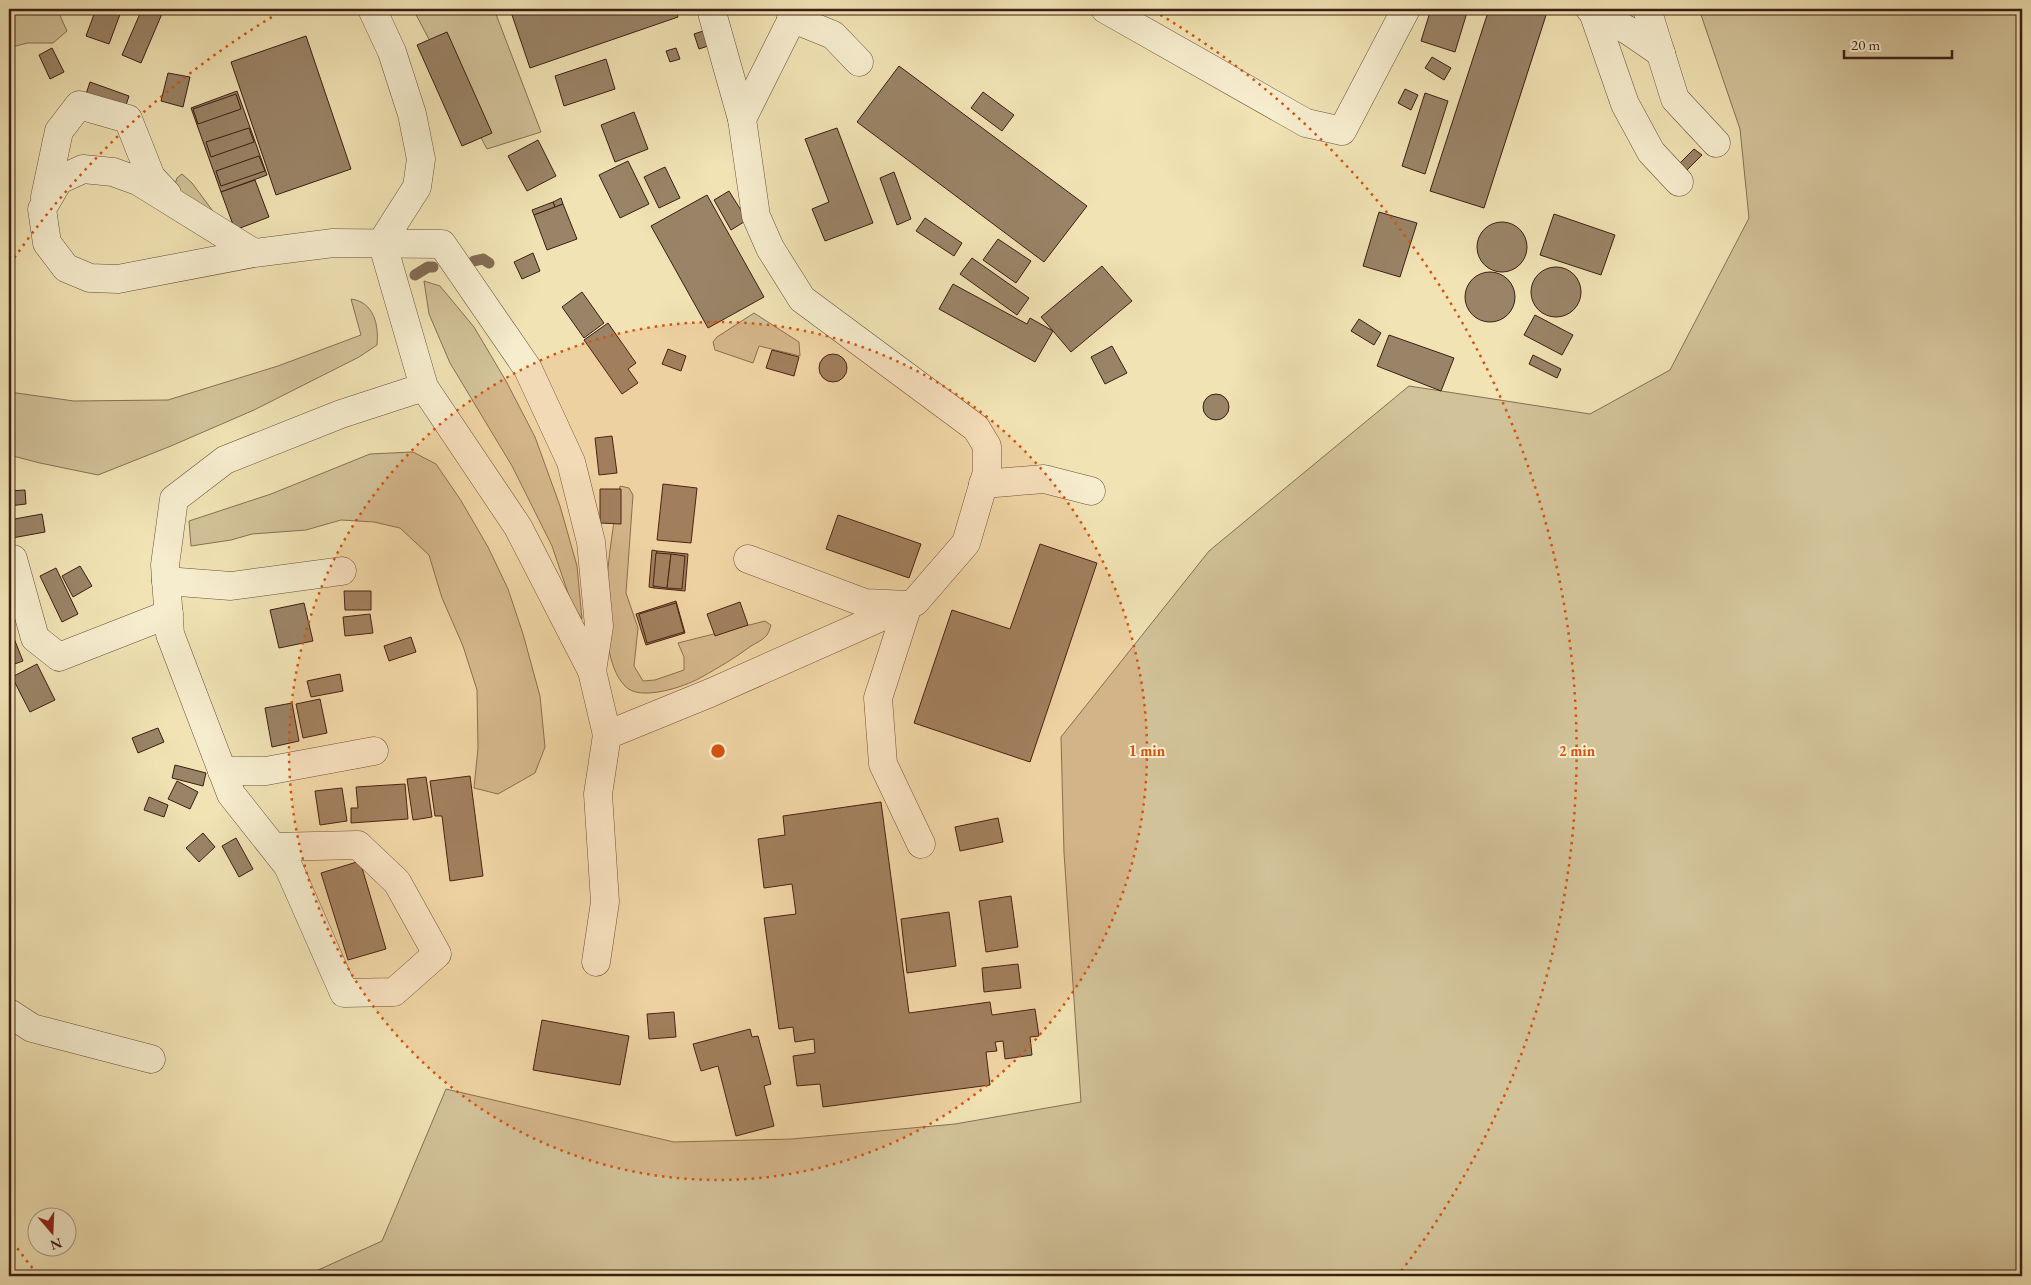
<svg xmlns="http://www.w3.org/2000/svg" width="2031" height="1285" viewBox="0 0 2031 1285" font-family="'EB Garamond',serif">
  <rect width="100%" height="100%" fill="#f1e3b4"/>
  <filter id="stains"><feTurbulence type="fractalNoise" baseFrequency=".004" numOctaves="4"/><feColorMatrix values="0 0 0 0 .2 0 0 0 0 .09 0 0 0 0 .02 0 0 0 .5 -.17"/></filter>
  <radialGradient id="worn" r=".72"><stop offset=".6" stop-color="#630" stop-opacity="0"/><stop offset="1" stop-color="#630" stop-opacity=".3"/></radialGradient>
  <g fill="#d2c299" stroke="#867056">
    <polygon points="9,9 57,9 67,31 53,43 27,43 9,48"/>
    <polygon points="413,9 494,9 541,132 487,149"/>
    <polygon points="1699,9 2022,9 2022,1276 305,1276 382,1241 446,1089 674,1142 792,1139 955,1124 1081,1102 1064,853 1061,737 1209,551 1409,386 1590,414 1670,370 1749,218 1740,129"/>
    <polygon points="182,174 192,183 218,218 196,213 175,184 177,178"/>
    <polygon points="424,281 440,286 474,327 506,381 535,437 560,506 577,566 582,619 571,602 552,546 512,466 450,363 429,314"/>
    <path d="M351 299C374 302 379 325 377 345L359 357 254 410 171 446 98 475 40 463 9 455V392L74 401 168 400 278 366 361 335Z"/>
    <polygon points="754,313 799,342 800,356 759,346 753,363 715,350 713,342 717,337"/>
    <polygon points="413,452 436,464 460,499 488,547 508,589 523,634 540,696 545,747 535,773 498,794 474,788 478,748 477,690 463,646 442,598 429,555 400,528 374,522 341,520 306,530 252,534 231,540 191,546 189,521 271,494 370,454"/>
    <path d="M620 486 629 488 633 495 626 593 638 628 634 666 643 681 655 680 684 670V657L678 643 765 621 771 625C770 628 769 632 767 635 763 640 756 643 751 646 735 658 718 668 700 678 684 687 639 702 625 686 590 650 612 533 620 486Z"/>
  </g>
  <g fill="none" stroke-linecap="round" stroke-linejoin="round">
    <g stroke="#836c54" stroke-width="11">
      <polyline points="474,261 483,259 489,263"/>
      <polyline points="415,275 428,267 433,267"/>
    </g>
  </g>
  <g fill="#9a8467" stroke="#3b1e14">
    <polygon points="96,9 122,9 109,44 86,36"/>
    <polygon points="142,9 164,9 141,63 122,55"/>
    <polygon points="510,9 675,9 678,17 530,68"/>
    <polygon points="1431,9 1468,9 1455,52 1421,41"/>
    <polygon points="1489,9 1548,9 1484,208 1430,191"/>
    <polygon points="706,30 711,45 699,49 694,34"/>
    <polygon points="447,32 492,133 462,146 417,45"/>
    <polygon points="306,36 351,169 276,195 231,62"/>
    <polygon points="52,48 64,72 50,79 39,55"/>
    <polygon points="676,48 680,59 670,62 666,51"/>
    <polygon points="1432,57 1451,68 1444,80 1425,68"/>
    <polygon points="606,59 615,89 564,106 555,76"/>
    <polygon points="899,66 1087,206 1044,262 857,122"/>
    <polygon points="168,73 190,77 183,107 161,101"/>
    <polygon points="90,82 129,96 119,126 80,112"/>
    <polygon points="1405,89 1418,95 1411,110 1398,103"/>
    <polygon points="237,91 267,175 221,192 191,108"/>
    <polygon points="983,92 1014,115 1002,131 971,108"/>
    <polygon points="1425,93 1448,101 1425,174 1402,166"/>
    <polygon points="236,94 241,109 198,124 193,109"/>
    <polygon points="634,112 648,149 615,162 601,125"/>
    <polygon points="249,128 254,142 211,157 206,142"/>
    <polygon points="837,128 873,223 825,241 812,209 829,202 805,139"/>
    <polygon points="538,140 556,176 527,191 508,156"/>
    <polygon points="1694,149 1702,155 1687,170 1679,164"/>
    <polygon points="259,156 265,171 221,186 216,171"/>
    <polygon points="628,161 649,204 620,218 599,175"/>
    <polygon points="665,167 680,198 659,208 644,177"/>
    <polygon points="894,172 911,219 897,225 880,178"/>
    <polygon points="255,180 269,217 235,230 221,192"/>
    <polygon points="729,191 747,220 731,230 714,200"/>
    <polygon points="707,195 764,297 708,328 651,226"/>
    <polygon points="561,198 563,204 555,207 553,202"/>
    <polygon points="553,202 555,207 534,215 532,210"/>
    <polygon points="563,204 577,239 547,250 534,215"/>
    <polygon points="1379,212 1417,223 1400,277 1363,266"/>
    <polygon points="1554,214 1615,235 1601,275 1540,255"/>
    <polygon points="925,218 962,243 954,256 916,231"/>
    <circle cx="1502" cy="247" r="25"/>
    <polygon points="998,239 1031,261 1016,283 983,260"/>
    <polygon points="533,253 540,271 522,279 514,262"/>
    <polygon points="972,258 1029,298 1017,315 960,274"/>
    <polygon points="1102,266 1132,301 1071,352 1041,317"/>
    <circle cx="1556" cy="292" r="25"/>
    <circle cx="1490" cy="297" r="25"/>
    <polygon points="953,284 1027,324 1030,318 1053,331 1035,362 939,309"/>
    <polygon points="582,292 604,323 584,338 562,307"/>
    <polygon points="1535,315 1573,335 1562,355 1524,335"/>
    <polygon points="1359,319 1381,333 1374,345 1351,331"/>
    <polygon points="608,323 636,363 628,369 638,383 622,394 584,340"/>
    <polygon points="1389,335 1454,358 1441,391 1377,366"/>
    <polygon points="1112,346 1127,373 1105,384 1091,357"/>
    <polygon points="668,349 686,356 681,371 662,364"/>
    <polygon points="772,350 799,357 794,376 766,368"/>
    <circle cx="833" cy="368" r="14"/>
    <polygon points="1533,355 1561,369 1557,378 1529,364"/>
    <circle cx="1216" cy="407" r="13"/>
    <polygon points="612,436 617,473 599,475 595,438"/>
    <polygon points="663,484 697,488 691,543 657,540"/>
    <polygon points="600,489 621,489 621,524 600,523"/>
    <polygon points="25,490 26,504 9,506 9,491"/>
    <polygon points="42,514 45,532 12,538 9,520"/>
    <polygon points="838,515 921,544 909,578 826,549"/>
    <polygon points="1040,544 1097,563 1030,762 914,723 952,610 1010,629"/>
    <polygon points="652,550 657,551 654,588 649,587"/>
    <polygon points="657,551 688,554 685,591 654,588"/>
    <polygon points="656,553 671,554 667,588 653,586"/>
    <polygon points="671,554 685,556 682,589 667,588"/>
    <polygon points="80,566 92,586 73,597 62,576"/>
    <polygon points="56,568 78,614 62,622 40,576"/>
    <polygon points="344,591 371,591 371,610 345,610"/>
    <polygon points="676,601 685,633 646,645 636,614"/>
    <polygon points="740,602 748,625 715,636 707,614"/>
    <polygon points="304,603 313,641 279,648 270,610"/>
    <polygon points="676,603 684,632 647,643 639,614"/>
    <polygon points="370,614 373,633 345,636 343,617"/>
    <polygon points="13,636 23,661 9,666 9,638"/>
    <polygon points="411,637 416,652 389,661 384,646"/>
    <polygon points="37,664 55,700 30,712 12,677"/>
    <polygon points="340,674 343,691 311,697 307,681"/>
    <polygon points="320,699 327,733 303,738 296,704"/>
    <polygon points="292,703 299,741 272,747 265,708"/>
    <polygon points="158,728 164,742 138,753 132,738"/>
    <polygon points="175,765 206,773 203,786 172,778"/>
    <polygon points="470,776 483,876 450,881 442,816 435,816 430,781"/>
    <polygon points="426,777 432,817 413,820 407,779"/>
    <polygon points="177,781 198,792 190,809 168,799"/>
    <polygon points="405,784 408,819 351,823 351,808 358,808 356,787"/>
    <polygon points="342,788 347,821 320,825 315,791"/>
    <polygon points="149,797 168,805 164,817 144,810"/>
    <polygon points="881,802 909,1013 990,1002 992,1015 1035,1009 1039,1036 1030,1037 1032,1055 1005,1059 1003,1041 995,1042 997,1051 986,1052 990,1085 823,1107 820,1084 797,1086 793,1056 815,1053 814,1039 795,1042 793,1027 779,1029 764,918 796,914 792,884 764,888 758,839 785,835 783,816"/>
    <polygon points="998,818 1003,842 960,851 955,827"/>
    <polygon points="203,833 215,847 199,862 186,848"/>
    <polygon points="236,838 253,869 239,877 222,846"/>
    <polygon points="360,861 386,949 348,960 321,873"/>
    <polygon points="1011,896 1018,947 986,952 979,901"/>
    <polygon points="949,912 956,966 907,973 901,919"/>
    <polygon points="1018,964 1021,988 984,992 982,968"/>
    <polygon points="674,1012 676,1037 649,1039 647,1014"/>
    <polygon points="542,1020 629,1036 620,1085 533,1070"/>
    <polygon points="750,1029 752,1037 758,1036 771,1084 764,1086 774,1126 736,1136 718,1066 701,1071 693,1044"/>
  </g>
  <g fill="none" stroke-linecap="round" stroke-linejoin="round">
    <defs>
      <g id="minor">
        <polyline points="372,9 392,52 412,114 421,159 417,187 382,242 424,387 518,527 592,671 607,735 710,693 915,602 966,543 987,472 987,446 976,428 802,299 770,248 756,216 742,119 797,9"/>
        <polyline points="711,9 742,119"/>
        <polyline points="1105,9 1306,123 1342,131 1406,9"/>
        <polyline points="1590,9 1629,31 1661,53"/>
        <polyline points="1647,9 1675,99 1716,143"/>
        <polyline points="1593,12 1625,104 1651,152 1679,182"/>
        <polyline points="791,18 833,35 859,62"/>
        <polyline points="45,197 59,131 79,105 128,119 151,177 167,194"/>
        <polyline points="254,253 118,279 90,278 66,268 47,243 42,209 59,180 83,169 113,172 138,181 254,253 333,243 442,244 528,369 571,462 591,542 599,626 592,671"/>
        <polyline points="983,484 1044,479 1091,491"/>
        <polyline points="13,559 35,638 59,657 169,614"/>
        <polyline points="748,559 865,603 908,605 878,698 883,764 921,844"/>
        <polyline points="166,581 231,586 342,571"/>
        <polyline points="222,771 266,771 374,751"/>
        <polyline points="273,847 358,845 397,882 437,954 394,992 344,993 288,866 231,794 170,634 165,565 174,499 225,460 341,414 424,387"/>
        <polyline points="596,962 605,902 598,794 607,735"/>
        <polyline points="9,1013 32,1028 151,1059"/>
      </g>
    </defs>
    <use href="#minor" stroke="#684f3c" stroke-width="29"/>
    <use href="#minor" stroke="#f6edce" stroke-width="28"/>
  </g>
  <circle cx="718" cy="751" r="429" fill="#d7530d" fill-opacity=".12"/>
  <g fill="none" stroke="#d7530d" stroke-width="2.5" stroke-dasharray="2.5 5">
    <circle cx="718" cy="751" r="429"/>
    <path d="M37 1274A859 859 0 0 1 10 1238M10 264A859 859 0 0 1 282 11M1154 11A859 859 0 0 1 1399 1274"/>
  </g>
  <circle cx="718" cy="751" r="8" fill="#d7530d" stroke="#f6edce" stroke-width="2.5"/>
  <g font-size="15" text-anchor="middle" font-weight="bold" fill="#d7530d" stroke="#f6edce" stroke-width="4" stroke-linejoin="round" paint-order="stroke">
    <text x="1147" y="756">1 min</text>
    <text x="1577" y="756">2 min</text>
  </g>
  <rect width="2031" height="1285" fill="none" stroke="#f1e3b4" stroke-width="30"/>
  <rect x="10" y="10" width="2011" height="1265" fill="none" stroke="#3b1e14" stroke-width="2.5"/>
  <rect x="15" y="15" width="2001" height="1255" fill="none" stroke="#3b1e14"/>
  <g transform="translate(52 1232) rotate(161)"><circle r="24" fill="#f6edce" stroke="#ab9a84"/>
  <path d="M0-4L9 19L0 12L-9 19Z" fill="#8f2418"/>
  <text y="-8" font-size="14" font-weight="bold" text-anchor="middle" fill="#3b1e14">N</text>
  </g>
  <path d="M1844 50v8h108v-8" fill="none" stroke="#3b1e14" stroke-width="2.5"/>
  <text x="1851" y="50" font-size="15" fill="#3b1e14" stroke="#f6edce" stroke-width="4" paint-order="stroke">20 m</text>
  <rect width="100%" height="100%" filter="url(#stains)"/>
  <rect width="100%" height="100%" fill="url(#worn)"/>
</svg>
